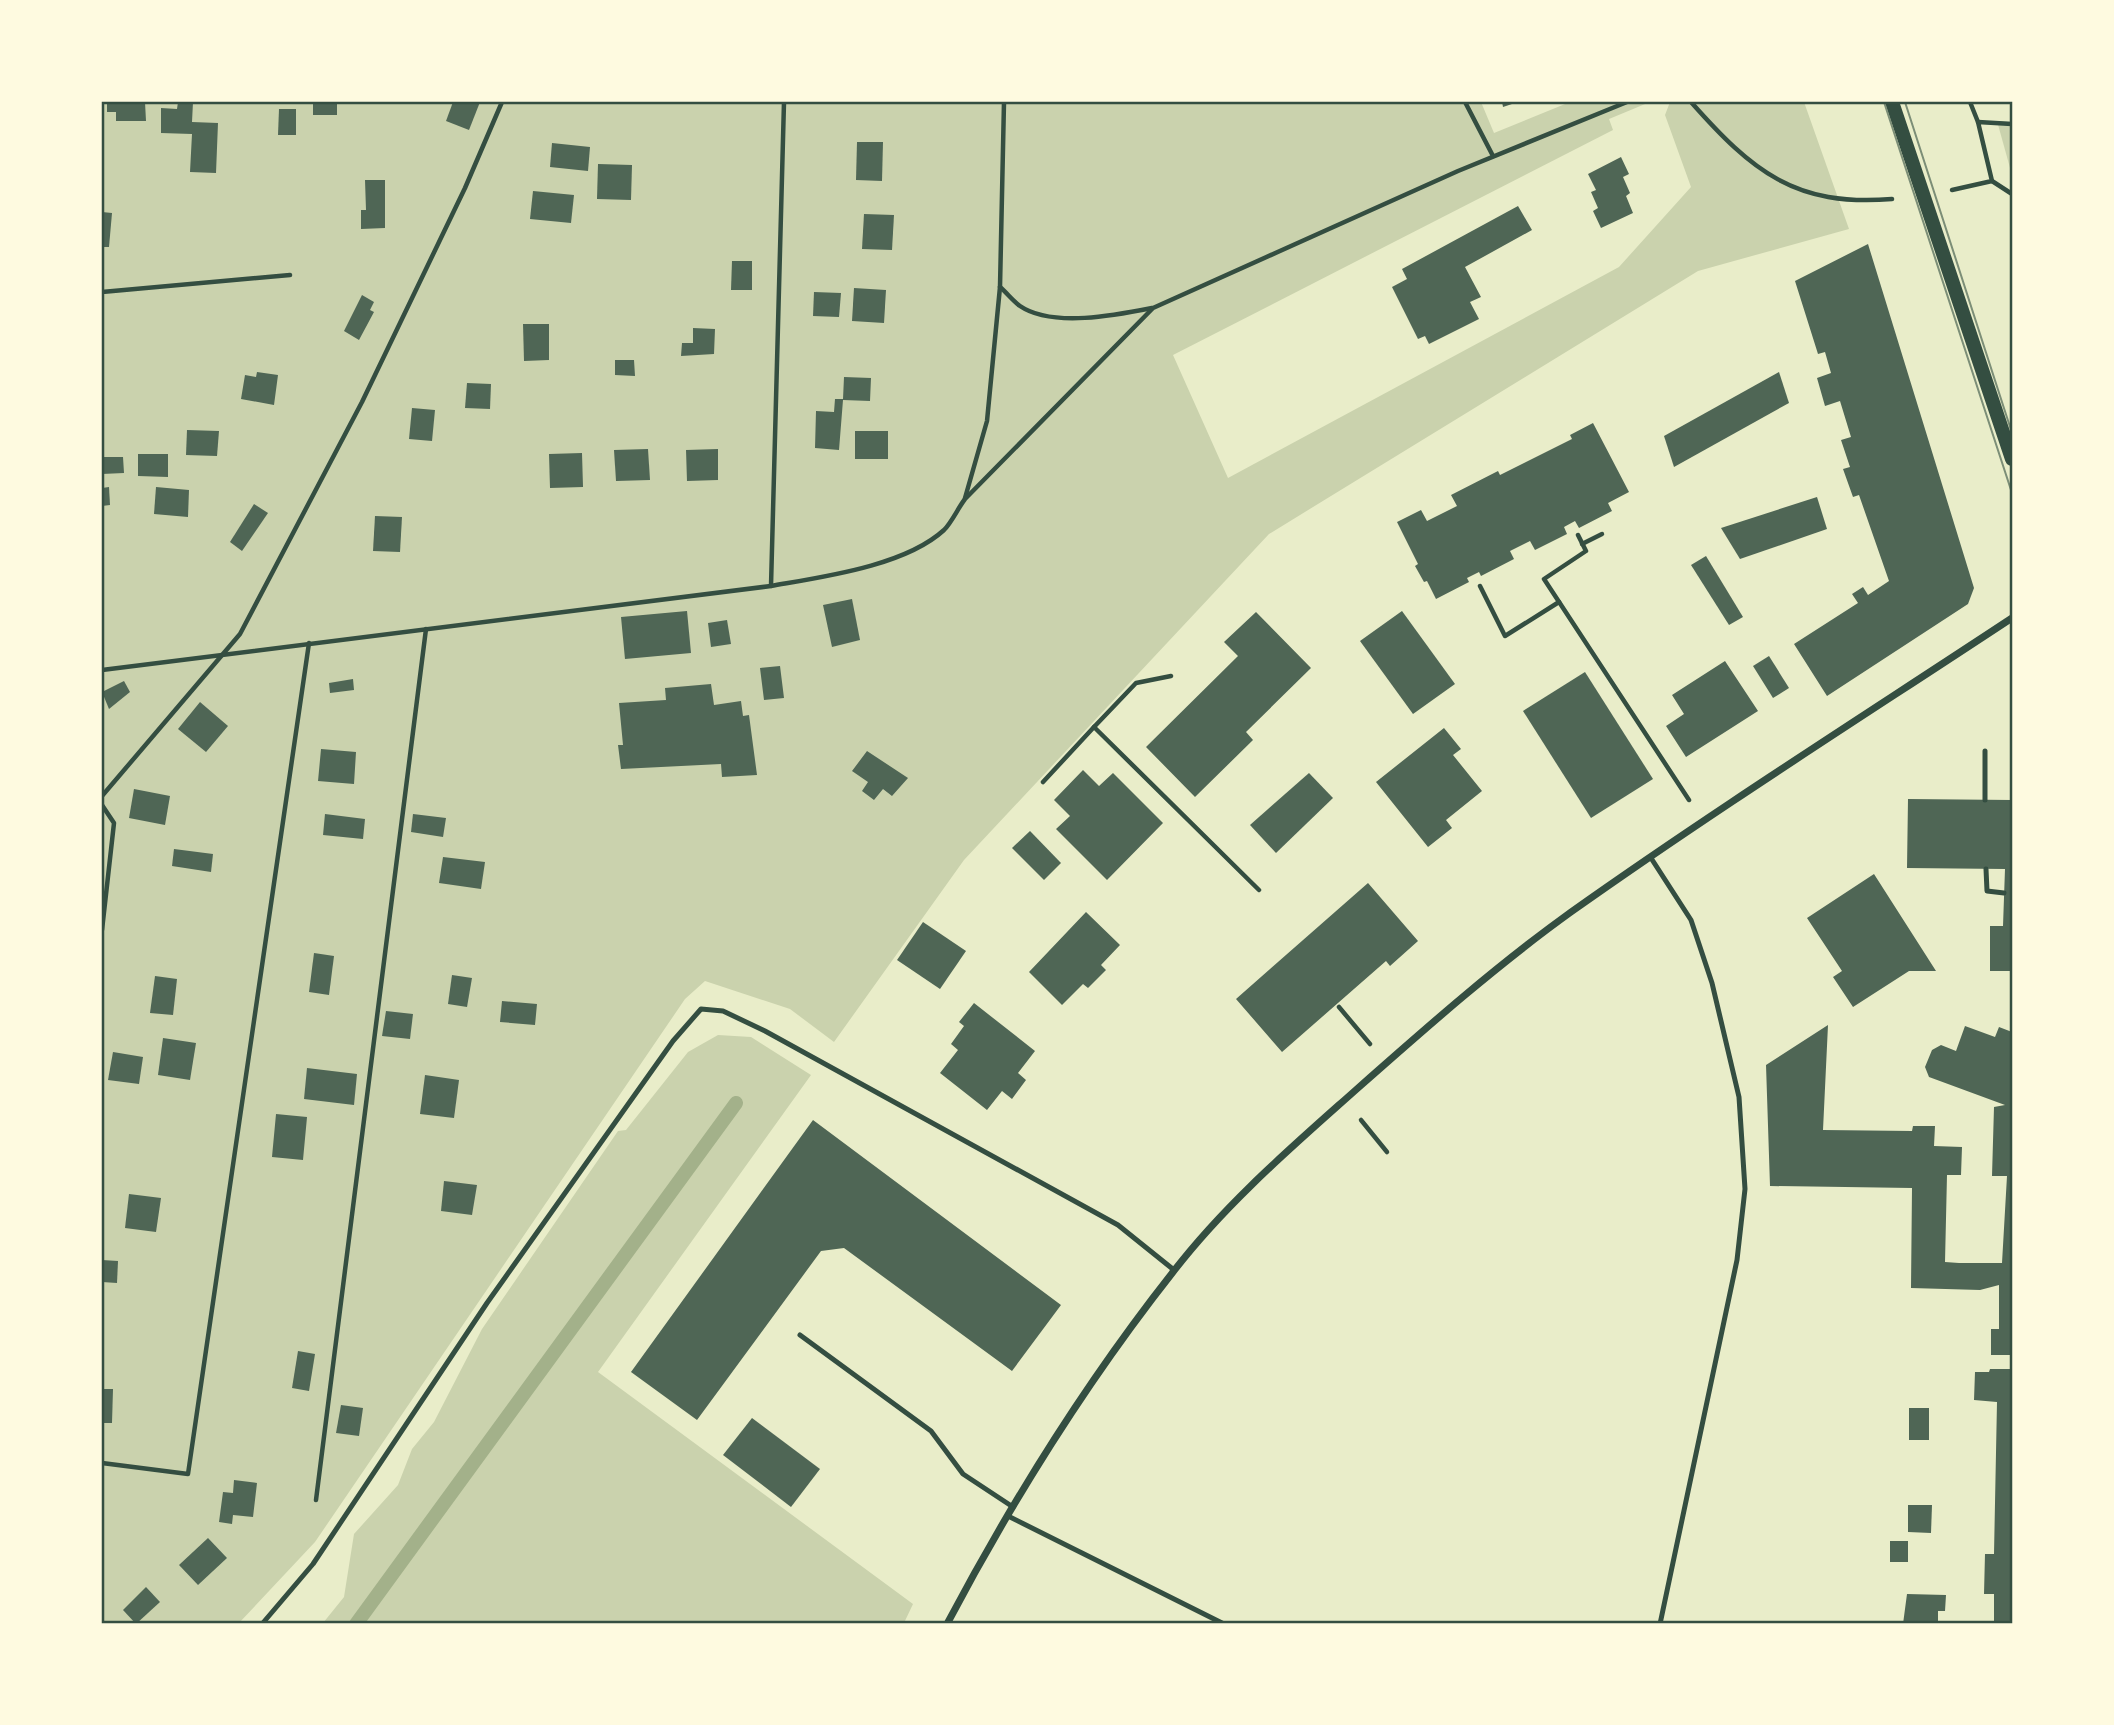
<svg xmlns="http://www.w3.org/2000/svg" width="2114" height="1725" viewBox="0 0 2114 1725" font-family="'DejaVu Sans',sans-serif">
  <rect width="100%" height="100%" fill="#e9edc9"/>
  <g fill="#cad2ad">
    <polygon points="102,102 1481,102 1494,133 1570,102 1650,102 1609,119 1613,130 1173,355 1228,478 1619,267 1691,187 1665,115 1670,102 1804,102 1849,229 1698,271 1269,534 964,860 834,1042 790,1009 705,981 685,999 315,1542 239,1623 102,1623"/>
    <polygon points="1997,121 2012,122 2012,175"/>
    <polygon points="718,1035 751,1037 811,1075 598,1372 913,1604 904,1623 323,1623 344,1597 354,1534 398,1485 412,1449 434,1422 482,1329 618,1131 626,1130 688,1052"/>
  </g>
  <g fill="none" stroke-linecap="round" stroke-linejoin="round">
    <polyline stroke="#a3b18a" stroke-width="14" points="356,1624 736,1103"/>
  </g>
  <g fill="#4f6655">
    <polygon points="107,102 145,102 146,121 116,121 116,112 107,112"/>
    <polygon points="178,102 193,102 192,122 218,123 216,173 190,172 192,134 161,133 161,108 177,109"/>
    <rect x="313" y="102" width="24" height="13"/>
    <polygon points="453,102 480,102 469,130 446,121"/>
    <polygon points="1502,102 1518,102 1503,107"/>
    <polygon points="279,109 296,109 296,135 278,135"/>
    <polygon points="857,142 883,142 882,181 856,180"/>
    <polygon points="552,143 590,147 588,171 550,167"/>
    <polygon points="1621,157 1629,174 1623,177 1630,193 1626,196 1633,213 1601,228 1593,211 1598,208 1591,192 1596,190 1588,174"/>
    <polygon points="598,164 632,165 631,200 597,199"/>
    <polygon points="365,180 385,180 385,228 361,229 361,210 366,210"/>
    <polygon points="533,191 574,195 571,223 530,219"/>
    <polygon points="1518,206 1532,230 1465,267 1481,297 1470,302 1479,319 1429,344 1425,336 1418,339 1392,287 1407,279 1402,269"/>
    <polygon points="102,212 112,213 109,247 102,247"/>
    <polygon points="864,214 894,215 892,250 862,249"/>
    <polygon points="1868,244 1974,588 1968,604 1827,696 1794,644 1858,603 1852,594 1863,587 1868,595 1889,581 1859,495 1853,497 1843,469 1850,467 1841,440 1851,437 1840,401 1825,406 1817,378 1831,373 1825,352 1818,354 1795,281"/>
    <polygon points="732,261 752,261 752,290 731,290"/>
    <polygon points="854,288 886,290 884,323 852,321"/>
    <polygon points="814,292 841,293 839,317 813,316"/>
    <polygon points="362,295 374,302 370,310 374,312 359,340 344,331"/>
    <polygon points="523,324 549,324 549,360 524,361"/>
    <polygon points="693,328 715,329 714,354 681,356 682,343 693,343"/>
    <polygon points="615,360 634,360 635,376 615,375"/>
    <polygon points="257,372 278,375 274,405 241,399 245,375 256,377"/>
    <polygon points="1779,372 1789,403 1674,467 1664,436"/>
    <polygon points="844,377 871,378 870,401 843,400 839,450 815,448 816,411 834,412 835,399 843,399"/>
    <polygon points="467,383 491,384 490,409 465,408"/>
    <polygon points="412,408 435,410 432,441 409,439"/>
    <polygon points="1593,423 1629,492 1608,503 1612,511 1579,528 1575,521 1564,527 1567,534 1535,550 1530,541 1510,551 1514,559 1481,576 1479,572 1467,578 1469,582 1436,599 1427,581 1424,582 1415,566 1418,564 1397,522 1421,510 1427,521 1457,506 1451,495 1498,471 1500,475 1572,439 1570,435"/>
    <polygon points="187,430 219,431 217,456 186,455"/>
    <rect x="855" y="431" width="33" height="28"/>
    <polygon points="648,449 650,480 616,481 614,450"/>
    <polygon points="718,449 718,480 687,481 686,450"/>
    <polygon points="582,453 583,487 550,488 549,454"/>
    <polygon points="138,454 168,454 168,477 138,476"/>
    <polygon points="102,457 123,457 124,473 102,474"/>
    <polygon points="109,487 110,505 102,506 102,488"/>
    <polygon points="156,487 189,490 188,517 154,514"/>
    <polygon points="1817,497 1827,529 1740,559 1721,528"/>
    <polygon points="254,504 268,513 242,551 230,542"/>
    <polygon points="375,516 402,517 400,552 373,551"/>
    <polygon points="1706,556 1743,617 1729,625 1691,565"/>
    <polygon points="852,599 860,640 832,647 823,605"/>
    <polygon points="687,611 691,653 625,659 621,617"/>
    <polygon points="1402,611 1455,684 1413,714 1360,641"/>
    <polygon points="1256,612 1311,668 1246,732 1253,740 1195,797 1146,747 1238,656 1224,642"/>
    <polygon points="727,620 731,644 711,647 708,623"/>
    <polygon points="1769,656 1789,688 1773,698 1753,666"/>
    <polygon points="1725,661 1758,711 1686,757 1666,726 1684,714 1672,695"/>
    <polygon points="780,666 784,698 764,700 760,668"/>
    <polygon points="1585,672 1653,779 1591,818 1523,711"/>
    <polygon points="353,679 354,690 330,693 329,683"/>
    <polygon points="124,681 130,692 109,709 102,692"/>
    <polygon points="711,684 714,705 741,701 743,716 749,715 757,775 722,777 721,764 621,769 618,745 623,745 619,703 666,700 665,688"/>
    <polygon points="200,702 228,726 206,752 178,729"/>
    <polygon points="1444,728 1461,749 1453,755 1482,791 1446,820 1452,828 1428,847 1376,782"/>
    <polygon points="321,749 356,752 354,784 318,781"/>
    <polygon points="867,751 908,778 892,796 883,789 874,800 862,791 868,782 852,771"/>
    <polygon points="1083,770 1099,786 1113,773 1163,823 1107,880 1056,829 1070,816 1054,800"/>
    <polygon points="1309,773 1333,798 1276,853 1250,825"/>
    <polygon points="134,789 170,796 165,825 129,818"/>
    <polygon points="1908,799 2012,800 2012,971 1990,971 1990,926 2003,926 2005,869 1907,868"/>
    <polygon points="325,814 365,819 363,839 323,835"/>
    <polygon points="413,814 446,818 443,837 411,832"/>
    <polygon points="1030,831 1061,863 1044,880 1012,848"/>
    <polygon points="174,849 213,854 211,872 172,866"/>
    <polygon points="443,857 485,862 481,889 439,883"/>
    <polygon points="1874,874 1936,971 1909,971 1853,1007 1833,977 1842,971 1807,918"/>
    <polygon points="1368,883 1418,941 1390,966 1386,961 1282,1052 1236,999"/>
    <polygon points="1086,912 1120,945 1101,965 1106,970 1088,988 1083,984 1062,1005 1029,972"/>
    <polygon points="923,922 966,951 940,989 897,960"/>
    <polygon points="314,953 334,956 329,995 309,992"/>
    <polygon points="452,975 472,978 467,1007 448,1004"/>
    <polygon points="155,976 177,979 173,1015 150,1013"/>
    <polygon points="502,1001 537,1004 535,1025 500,1022"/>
    <polygon points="974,1003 1035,1051 1018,1073 1026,1080 1012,1099 1002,1091 987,1110 940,1073 958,1050 951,1044 964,1026 959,1022"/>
    <polygon points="386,1011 413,1014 410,1039 382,1036"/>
    <polygon points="1828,1025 1823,1130 1912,1131 1913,1126 1935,1126 1934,1146 1962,1147 1961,1175 1947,1175 1945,1262 1959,1263 2002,1263 2007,1176 1992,1176 1994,1107 2005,1105 1929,1077 1925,1067 1932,1050 1941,1045 1956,1051 1965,1026 1995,1037 1999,1027 2012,1032 2012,1355 1991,1355 1991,1329 1999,1329 1999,1285 1980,1290 1911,1288 1912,1188 1770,1186 1766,1065"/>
    <polygon points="163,1038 196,1043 190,1080 158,1075"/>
    <polygon points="113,1052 143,1057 139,1084 108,1080"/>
    <polygon points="307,1068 357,1074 354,1105 304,1099"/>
    <polygon points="425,1075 459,1080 454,1118 420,1114"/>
    <polygon points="276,1114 307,1117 303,1160 272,1157"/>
    <polygon points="813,1120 1061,1305 1012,1371 844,1248 821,1251 697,1420 631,1372"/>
    <polygon points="444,1181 477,1185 472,1215 441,1211"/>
    <polygon points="129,1194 161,1198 156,1232 125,1228"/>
    <polygon points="102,1260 118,1261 117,1283 102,1282"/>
    <polygon points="298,1351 315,1354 309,1391 292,1388"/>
    <polygon points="1990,1369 2012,1369 2012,1624 1994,1624 1994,1594 1984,1594 1985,1554 1994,1554 1997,1402 1974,1400 1975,1372 1989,1372"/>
    <polygon points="102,1389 113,1389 112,1423 102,1423"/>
    <polygon points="341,1405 363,1408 359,1436 336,1433"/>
    <rect x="1909" y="1408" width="20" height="32"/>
    <polygon points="752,1418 820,1469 791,1507 723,1455"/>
    <polygon points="234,1480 257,1483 253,1517 233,1515 232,1524 219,1522 223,1492 233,1493"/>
    <polygon points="1908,1505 1932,1505 1931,1533 1908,1532"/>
    <polygon points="208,1538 227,1558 198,1585 179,1565"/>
    <rect x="1890" y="1541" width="18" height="21"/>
    <polygon points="146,1587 160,1602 136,1624 123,1610"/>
    <polygon points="1907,1594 1946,1595 1945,1611 1938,1611 1938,1624 1903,1624"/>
  </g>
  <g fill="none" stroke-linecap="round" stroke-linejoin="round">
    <g stroke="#344e41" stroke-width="4.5">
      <polyline points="1465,102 1493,156"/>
      <path d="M1691 102C1752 171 1795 207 1892 199"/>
      <polyline points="1970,102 1978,122"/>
      <polyline points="1992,181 2012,194"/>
      <polyline points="1952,190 1992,181 1978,122 2012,124"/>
      <path d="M1000 287C1007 293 1013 301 1020 306 1052 328 1117 315 1152 308"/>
      <polyline points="102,292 290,275"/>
      <polyline points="965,498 987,421 1000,287 1004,102"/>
      <polyline points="1578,535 1586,551 1544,579 1689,800"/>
      <polyline points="1582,544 1602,534"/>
      <polyline points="771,586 784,102"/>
      <polyline points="1480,586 1505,636 1559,602"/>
      <path d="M102 670 771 586C822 577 905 566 944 530 952 522 958 508 965 499L1153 308 1458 171 1627 102"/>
      <polyline points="1171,676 1136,683 1094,727 1259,890"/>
      <polyline points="1043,782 1094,727"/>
      <polyline points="102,796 240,634 362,402 465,188 502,102"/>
      <polyline points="102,805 114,823 102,930"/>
      <polyline points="1339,1007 1370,1044"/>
      <polyline points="1361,1120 1387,1152"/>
      <polyline points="102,1463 188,1474 309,643"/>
      <polyline points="316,1500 426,629"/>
    </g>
    <g stroke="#344e41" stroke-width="5">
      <polyline points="1985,751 1985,800"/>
      <polyline points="1651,858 1691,920 1712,983 1739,1097 1745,1189 1737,1260 1660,1624"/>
      <polyline points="1986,869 1987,891 2004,893"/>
      <polyline points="800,1335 931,1431 963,1474 1013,1507"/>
      <polyline points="1008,1516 1224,1624"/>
      <polyline points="262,1624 313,1564 487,1303 673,1041 701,1009 723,1011 765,1031 1118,1225 1174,1270"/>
    </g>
    <path stroke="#344e41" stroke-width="7" d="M947 1624C1012 1501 1087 1381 1173 1272 1226 1203 1293 1146 1358 1088 1427 1027 1496 966 1571 912 1715 810 1865 715 2012 618"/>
    <polyline stroke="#344e41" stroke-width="14" points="1892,102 2012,459"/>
    <g stroke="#7c8e77" stroke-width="2">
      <polyline points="1884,102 2012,493"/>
      <polyline points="1905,102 2012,433"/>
    </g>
  </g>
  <rect width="2114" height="1725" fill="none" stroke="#fefae0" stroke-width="206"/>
  <rect x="103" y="103" width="1908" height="1519" fill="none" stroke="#344e41" stroke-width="2.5"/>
</svg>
